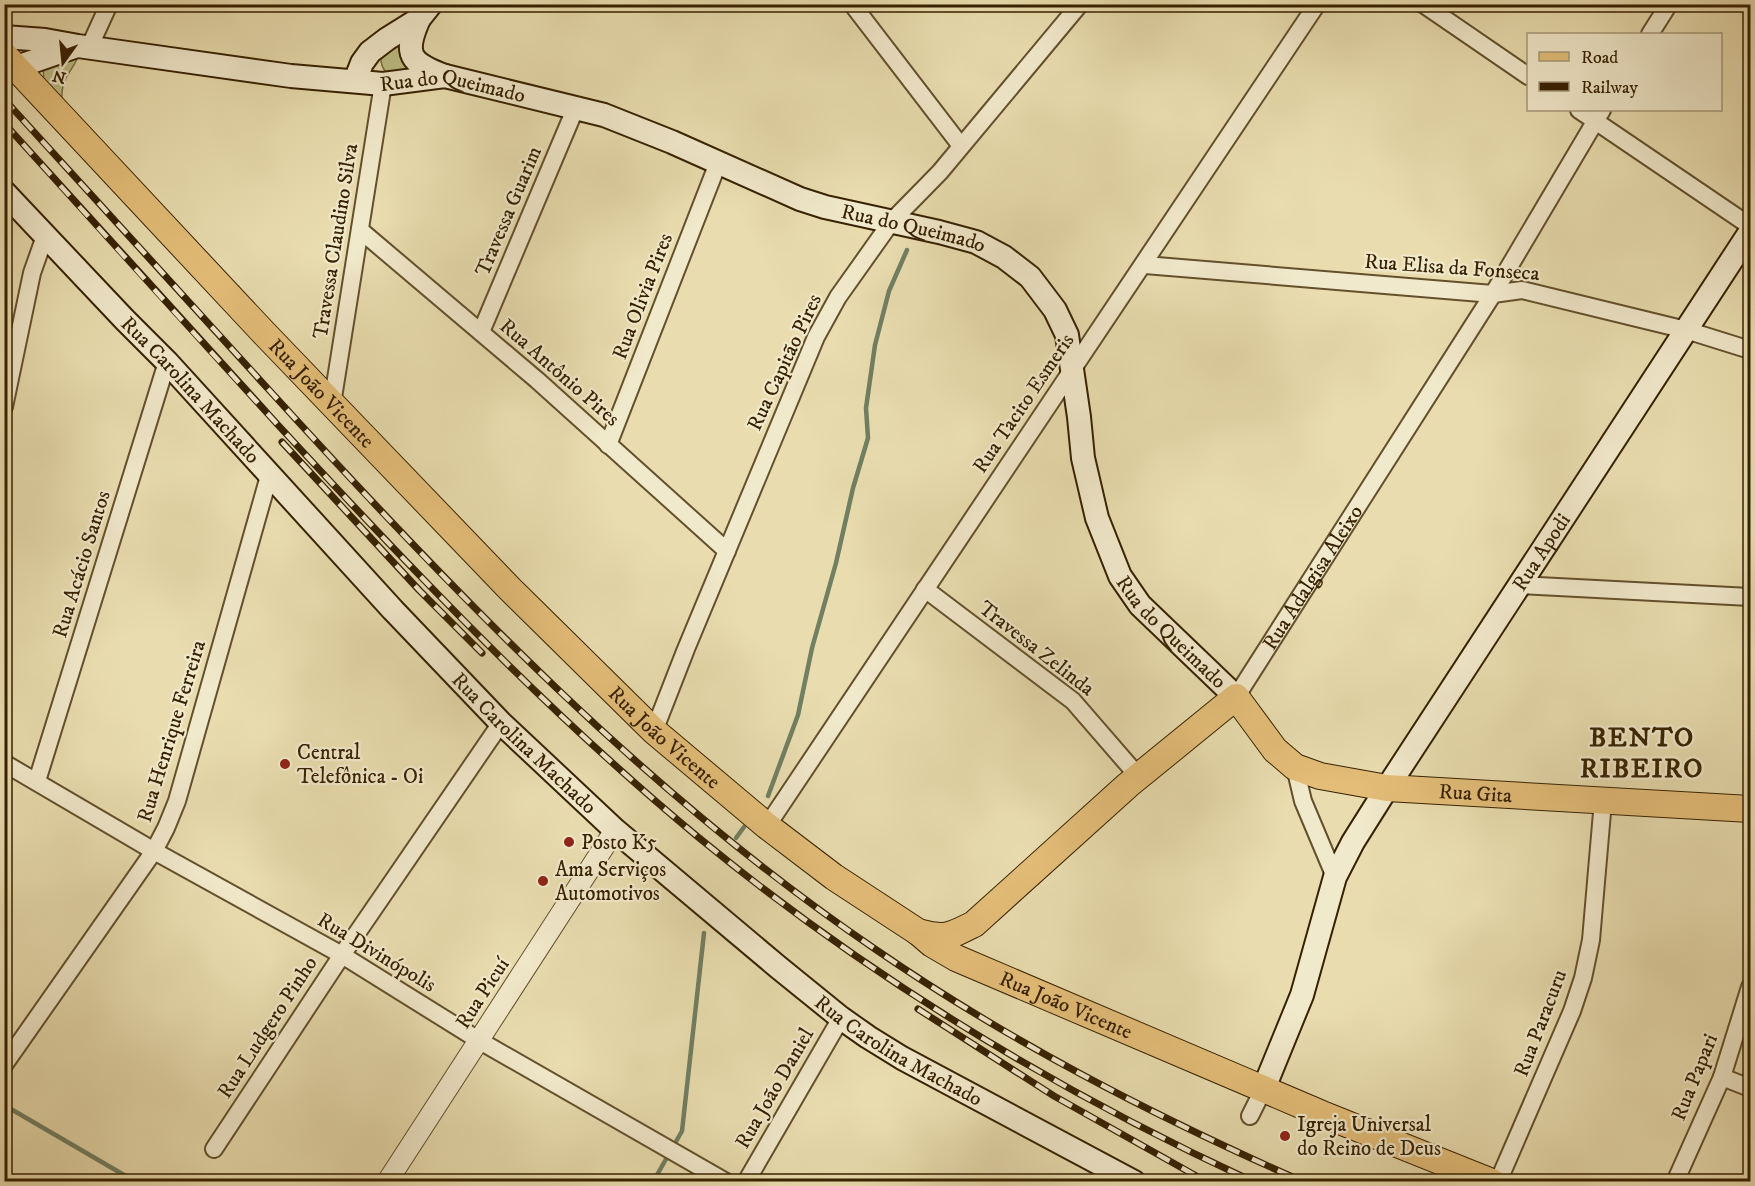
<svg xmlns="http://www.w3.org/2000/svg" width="1755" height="1186" viewBox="0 0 1755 1186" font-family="'IM FELL DW Pica',serif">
  <rect width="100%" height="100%" fill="#e9ddaf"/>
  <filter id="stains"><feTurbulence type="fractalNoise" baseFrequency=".00333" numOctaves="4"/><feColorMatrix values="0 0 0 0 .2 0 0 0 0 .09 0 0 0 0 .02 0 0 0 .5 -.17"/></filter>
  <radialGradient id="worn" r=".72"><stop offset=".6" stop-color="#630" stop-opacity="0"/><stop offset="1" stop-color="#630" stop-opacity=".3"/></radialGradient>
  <g fill="#bebf86" stroke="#7a7043" stroke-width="1.5">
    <path d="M400 35 418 77C395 76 378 79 381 50Z"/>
    <path d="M65 57 77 59C68 78 61 77 62 102 49 89 41 87 44 67Z"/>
  </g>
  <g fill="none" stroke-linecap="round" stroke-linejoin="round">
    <g stroke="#717f63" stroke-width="4.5">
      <polyline points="768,796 798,715 812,648 836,563 853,488 868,438 866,408 875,345 889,291 907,250"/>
      <polyline points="736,838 744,827"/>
      <polyline points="4,1105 136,1182"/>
      <polyline points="653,1182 682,1131 704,933"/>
    </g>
    <defs>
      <g id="minor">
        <polyline points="852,4 961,146"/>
        <polyline points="1423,4 1528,76"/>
        <polyline points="1650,34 1669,4"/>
        <polyline points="89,48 109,4"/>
        <polyline points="1579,110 1750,226"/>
        <polyline points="360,230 537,380 727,551"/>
        <polyline points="1145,265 1493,294 1522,290 1686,330 1750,350"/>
        <polyline points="481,332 576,107"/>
        <polyline points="332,404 383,84"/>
        <polyline points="4,407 32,273 45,236"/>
        <polyline points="608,445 718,163"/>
        <polyline points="1520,585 1750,597"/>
        <polyline points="925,589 1073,701 1138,776"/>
        <path id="s1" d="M1236 697 1493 294 1602 110"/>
        <polyline points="654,731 686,649 816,337 838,297 892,221 940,172 1080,4"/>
        <polyline points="4,763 154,851 342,955 480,1041 726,1182"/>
        <polyline points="1295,767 1303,801 1335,877"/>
        <polyline points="37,781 167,362"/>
        <path d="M767 826C950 552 1135 279 1317 4"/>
        <polyline points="4,1065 154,851 166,828 177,801 269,476"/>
        <polyline points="1722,1077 1750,1088"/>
        <polyline points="1250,1116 1264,1088"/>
        <polyline points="214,1149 342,955 501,723"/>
        <polyline points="746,1182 841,1018"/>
        <polyline points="1498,1182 1572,1011 1583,978 1591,940 1603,801"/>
        <polyline points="1675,1182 1722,1077 1750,987"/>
      </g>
      <polyline id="tertiary" points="387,1182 615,830"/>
      <g id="secondary">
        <path d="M419 19C403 55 410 63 445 76"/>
        <path id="s2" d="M4 37 45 40 78 46 291 76 383 84 445 76 604 115 672 142 800 199 825 207 939 232 976 242 1004 257 1030 277 1055 310 1067 335 1079 417 1083 458 1097 518 1120 576 1140 605 1236 697"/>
        <polyline points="17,67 74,47"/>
        <polyline points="355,81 362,63 370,52 387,39 419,19 431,4"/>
        <path id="s3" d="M4 192 125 320 167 362 393 610 501 723 615 830 778 967 841 1018 868 1037 902 1058 1134 1182"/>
        <path id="s4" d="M1264 1088 1302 995 1335 877 1353 842 1387 788 1750 232"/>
      </g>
      <g id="primary">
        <path id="s5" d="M4 55 263 332 510 589 654 731 767 826 834 877 918 932 932 944 956 958 1322 1114 1492 1182"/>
        <path id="s6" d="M918 932C946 939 948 937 974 924L1128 785 1236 697 1275 750 1295 767 1320 776 1387 788 1750 809"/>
      </g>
    </defs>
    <use href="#minor" stroke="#63502c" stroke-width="20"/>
    <use href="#tertiary" stroke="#63502c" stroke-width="22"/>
    <use href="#secondary" stroke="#362100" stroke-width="26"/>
    <use href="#primary" stroke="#362100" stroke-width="28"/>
    <use href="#minor" stroke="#f1e9cb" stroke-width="16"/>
    <use href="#tertiary" stroke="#f1e9cb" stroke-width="20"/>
    <use href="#secondary" stroke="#f1e9cb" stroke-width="22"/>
    <use href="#primary" stroke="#e4be78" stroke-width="26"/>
    <defs>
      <g id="rail">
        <path d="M4 99C93 197 182 294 270 391 455 594 647 794 875 949 1010 1042 1154 1116 1304 1182"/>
        <path d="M4 123C95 224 186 325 278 425 411 569 546 711 698 837 867 976 1055 1090 1254 1182"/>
        <polyline points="282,442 419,590 482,653"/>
        <polyline points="918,1009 1054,1096 1207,1182"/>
      </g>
    </defs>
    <use href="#rail" stroke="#362100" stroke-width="7"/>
    <use href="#rail" stroke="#f1e9cb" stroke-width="4.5" stroke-dasharray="14" stroke-linecap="butt"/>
  </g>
  <g fill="#8f2418" stroke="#f1e9cb" stroke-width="2">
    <circle cx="285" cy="764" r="6"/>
    <circle cx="569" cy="842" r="6"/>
    <circle cx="543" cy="881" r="6"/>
    <circle cx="1285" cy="1136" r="6"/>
  </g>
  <g text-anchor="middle" stroke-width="4.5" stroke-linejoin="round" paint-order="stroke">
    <g font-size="21" fill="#362100" stroke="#f1e9cb">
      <text dy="7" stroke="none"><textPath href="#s2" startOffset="453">Rua do Queimado</textPath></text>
      <text transform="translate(508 211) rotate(-67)" y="7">Travessa Guarim</text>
      <text dy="7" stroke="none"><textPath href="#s2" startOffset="939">Rua do Queimado</textPath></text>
      <text transform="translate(335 241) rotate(-81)" y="7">Travessa Claudino Silva</text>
      <text transform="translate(1452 267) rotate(4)" y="7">Rua Elisa da Fonseca</text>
      <text transform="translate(642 296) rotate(-69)" y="7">Rua Olivia Pires</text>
      <text transform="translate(784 362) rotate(-65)" y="7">Rua Capitão Pires</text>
      <text transform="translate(560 372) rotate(41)" y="7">Rua Antônio Pires</text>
      <text dy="7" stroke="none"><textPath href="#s3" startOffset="272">Rua Carolina Machado</textPath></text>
      <text dy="7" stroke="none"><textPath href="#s5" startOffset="464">Rua João Vicente</textPath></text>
      <text transform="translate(1023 403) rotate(-56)" y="7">Rua Tacito Esmeris</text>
      <text dy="7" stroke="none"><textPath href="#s4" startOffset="608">Rua Apodi</textPath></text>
      <text transform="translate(81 564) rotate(-73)" y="7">Rua Acácio Santos</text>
      <text dy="7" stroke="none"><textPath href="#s1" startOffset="142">Rua Adalgisa Aleixo</textPath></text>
      <text dy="7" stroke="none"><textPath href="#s2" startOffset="1461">Rua do Queimado</textPath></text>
      <text transform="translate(1037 648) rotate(38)" y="7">Travessa Zelinda</text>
      <text transform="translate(171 731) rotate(-73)" y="7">Rua Henrique Ferreira</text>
      <text dy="7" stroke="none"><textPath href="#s5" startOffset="950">Rua João Vicente</textPath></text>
      <text dy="7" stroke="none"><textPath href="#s3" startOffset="758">Rua Carolina Machado</textPath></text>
      <text dy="7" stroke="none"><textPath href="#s6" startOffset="681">Rua Gita</textPath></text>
      <text transform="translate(377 952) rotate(31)" y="7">Rua Divinópolis</text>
      <text transform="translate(482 993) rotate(-57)" y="7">Rua Picuí</text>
      <text dy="7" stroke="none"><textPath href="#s5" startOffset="1436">Rua João Vicente</textPath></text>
      <text transform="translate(1540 1023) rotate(-69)" y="7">Rua Paracuru</text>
      <text transform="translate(267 1027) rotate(-57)" y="7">Rua Ludgero Pinho</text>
      <text dy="7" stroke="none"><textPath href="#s3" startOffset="1244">Rua Carolina Machado</textPath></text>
      <text transform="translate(1694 1077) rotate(-68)" y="7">Rua Papari</text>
      <text transform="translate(774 1088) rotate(-60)" y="7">Rua João Daniel</text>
    </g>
    <g font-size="21" fill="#362100" stroke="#f1e9cb" text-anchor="start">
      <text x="297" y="759">Central<tspan x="297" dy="24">Telefônica - Oi</tspan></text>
      <text x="581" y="849">Posto K5</text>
      <text x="555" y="876">Ama Serviços<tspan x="555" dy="24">Automotivos</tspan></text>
      <text x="1297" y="1131">Igreja Universal<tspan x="1297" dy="24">do Reino de Deus</tspan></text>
    </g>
    <g font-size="27" font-weight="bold" letter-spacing="1.5" fill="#362100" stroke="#f1e9cb">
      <text x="1642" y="746">BENTO<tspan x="1642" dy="31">RIBEIRO</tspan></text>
    </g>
  </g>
  <rect width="1755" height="1186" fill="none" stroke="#e9ddaf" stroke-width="24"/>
  <rect x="6" y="6" width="1743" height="1174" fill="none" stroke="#362100" stroke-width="3"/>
  <rect x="12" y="12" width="1731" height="1162" fill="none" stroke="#362100" stroke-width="1.5"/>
  <rect x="1527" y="33" width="195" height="78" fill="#f1e9cb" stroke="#a6997a" stroke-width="1.5"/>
  <rect x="1539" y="52" width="30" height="9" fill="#e4be78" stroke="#a6997a" stroke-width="1.5"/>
  <text x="1581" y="63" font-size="18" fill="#362100">Road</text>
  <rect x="1539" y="82" width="30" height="9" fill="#362100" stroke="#a6997a" stroke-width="1.5"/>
  <text x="1581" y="93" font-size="18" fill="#362100">Railway</text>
  <g transform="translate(63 63) rotate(195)" stroke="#f1e9cb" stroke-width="4.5" paint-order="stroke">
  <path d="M0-4.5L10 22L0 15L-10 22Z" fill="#362100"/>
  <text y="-9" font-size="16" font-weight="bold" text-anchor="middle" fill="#362100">N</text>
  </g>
  <rect width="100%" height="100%" filter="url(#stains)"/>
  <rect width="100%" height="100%" fill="url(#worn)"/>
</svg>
